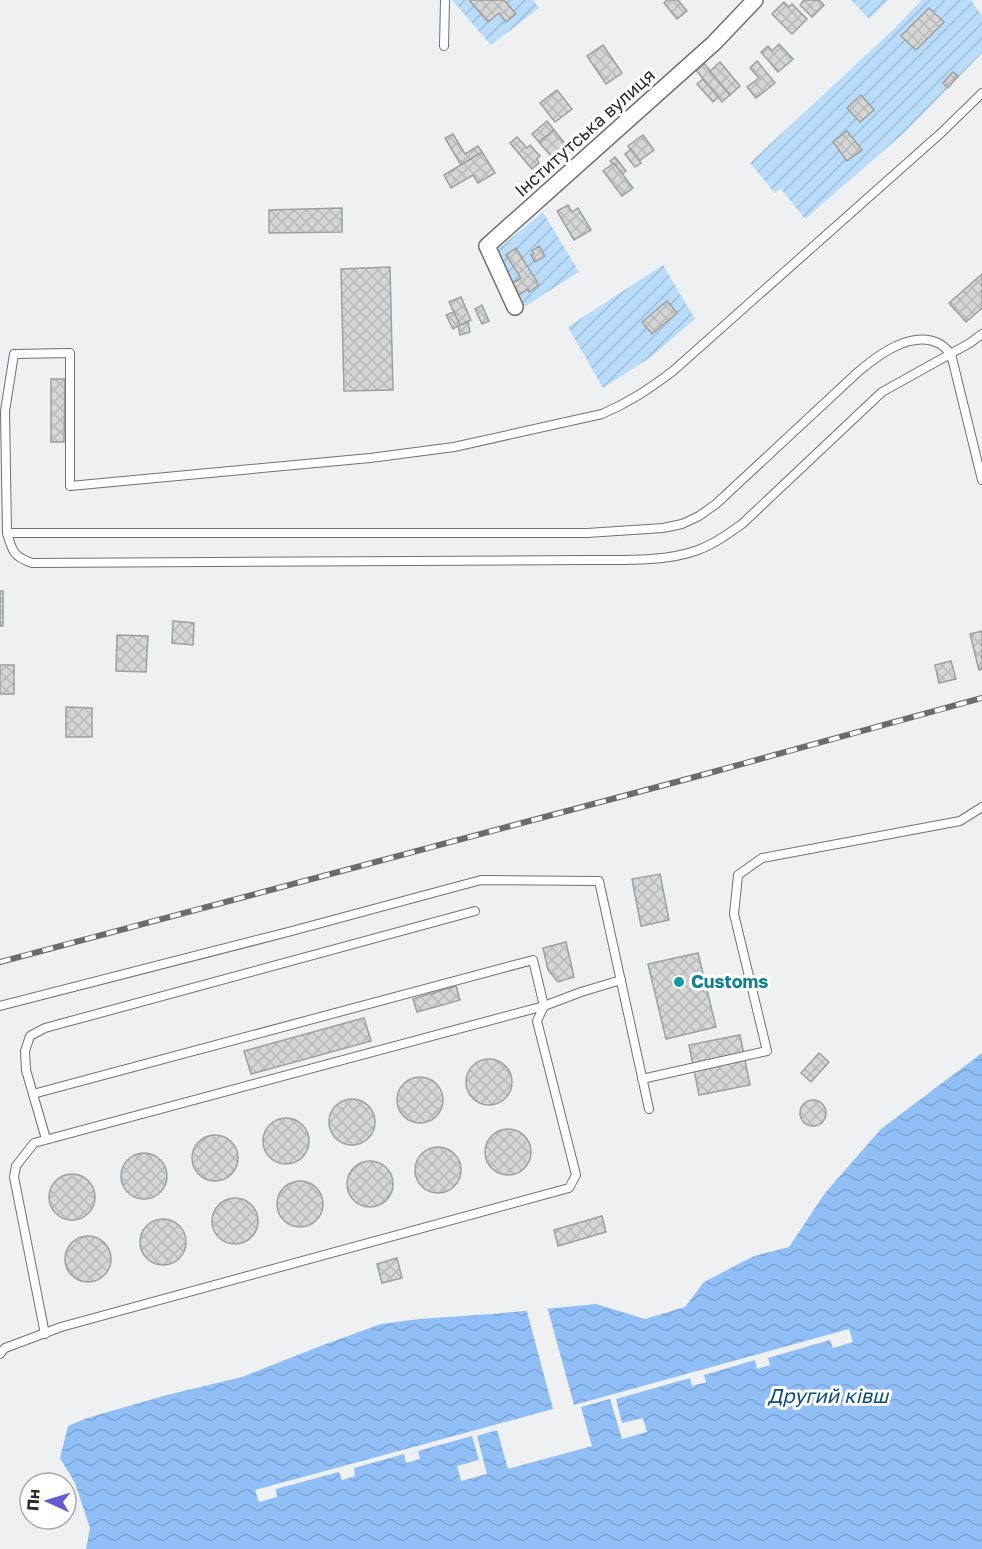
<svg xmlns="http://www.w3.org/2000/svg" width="982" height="1549" viewBox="0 0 982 1549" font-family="'Golos Text',sans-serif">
  <defs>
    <pattern id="garden-furrows" width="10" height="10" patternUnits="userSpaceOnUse" patternTransform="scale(1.5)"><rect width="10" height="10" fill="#b8dcfa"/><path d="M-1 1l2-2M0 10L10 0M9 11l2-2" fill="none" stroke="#9ebdd6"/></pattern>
    <pattern id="water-waves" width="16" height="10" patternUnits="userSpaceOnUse" patternTransform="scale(1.5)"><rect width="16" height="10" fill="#90bff7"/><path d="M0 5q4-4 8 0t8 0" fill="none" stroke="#7ca4d4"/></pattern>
    <pattern id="building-cross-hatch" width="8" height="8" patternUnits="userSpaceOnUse" patternTransform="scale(1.5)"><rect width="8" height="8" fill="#d7d6d6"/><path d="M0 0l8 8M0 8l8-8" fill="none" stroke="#b9b8b8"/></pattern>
  </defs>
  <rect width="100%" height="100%" fill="#eff0f1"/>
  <g fill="url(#garden-furrows)">
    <polygon points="452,0 533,0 539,8 491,45"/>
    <polygon points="851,0 888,0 869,19"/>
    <polygon points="922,0 971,0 982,16 982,53 904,133 805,219 781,189 775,193 750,163 894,29"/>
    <polygon points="543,212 579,272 524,307 496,251"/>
    <polygon points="663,265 695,319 651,357 603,388 568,327"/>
  </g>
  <polygon fill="url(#water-waves)" points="982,1053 982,1549 86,1549 90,1528 75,1483 60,1458 68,1426 87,1418 167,1395 242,1377 323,1345 381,1324 419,1319 492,1314 596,1304 645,1319 685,1307 704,1282 754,1256 789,1247 825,1193 881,1129"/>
  <polygon fill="#eff0f1" points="547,1306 574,1405 849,1329 853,1342 833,1348 830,1340 768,1358 770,1365 757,1369 755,1360 704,1375 706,1382 692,1386 690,1378 616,1399 622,1423 643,1418 647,1432 622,1439 610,1399 581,1407 592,1446 508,1469 497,1430 477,1436 487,1474 461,1481 457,1466 479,1460 472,1436 418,1451 420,1459 406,1463 404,1454 354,1468 355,1476 342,1480 339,1472 276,1489 277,1497 259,1502 255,1490 553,1409 526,1308"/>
  <g fill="url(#building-cross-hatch)" stroke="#a09e9e" stroke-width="1.5">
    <polygon points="471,0 504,0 516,14 506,22 499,13 488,22 470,1"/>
    <polygon points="667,0 678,0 687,11 677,19 664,3"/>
    <polygon points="804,0 819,0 824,5 812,17 800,5"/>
    <polygon points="784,2 789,7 792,4 807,19 792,34 772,14"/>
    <polygon points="929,8 944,22 916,50 901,36"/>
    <polygon points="779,44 793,59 778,72 761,52 768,46 772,51"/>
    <polygon points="603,45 622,73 606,84 587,56"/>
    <polygon points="757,61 775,83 756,98 747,87 759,78 750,68"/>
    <polygon points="703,62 730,95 722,102 695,69"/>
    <polygon points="720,62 740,86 730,95 710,71"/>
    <polygon points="953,72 958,76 948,88 943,83"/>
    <polygon points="703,79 718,97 713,102 697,84"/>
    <polygon points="557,90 572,109 555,122 540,103"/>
    <polygon points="861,95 874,110 860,122 847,108"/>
    <polygon points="547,121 554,130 539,142 532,134"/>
    <polygon points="554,130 571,151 557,163 539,142"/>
    <polygon points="847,131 862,150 847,161 833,142"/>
    <polygon points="453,134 465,154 478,146 482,152 461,165 445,138"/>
    <polygon points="643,135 654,150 639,161 628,146"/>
    <polygon points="517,137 527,148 530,145 540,156 537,159 539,163 532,169 510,143"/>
    <polygon points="631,149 641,163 635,167 625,154"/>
    <polygon points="482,152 495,173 478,183 473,175 451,188 444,175"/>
    <polygon points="615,157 626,171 622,174 610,161"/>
    <polygon points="614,163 633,188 622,196 603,171"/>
    <polygon points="568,205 572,212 578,208 591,230 574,240 557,211"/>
    <polygon points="342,208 342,232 269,233 269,210"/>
    <polygon points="539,246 545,256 535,262 531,255 534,254 532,251"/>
    <polygon points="516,248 539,285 529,292 528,289 517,296 510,285 521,278 506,255"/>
    <polygon points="390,267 393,390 344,391 341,269"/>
    <polygon points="982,274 982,308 966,322 949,303"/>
    <polygon points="461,297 471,320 460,325 449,302"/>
    <polygon points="667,301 677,313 652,334 642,322"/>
    <polygon points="482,305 489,321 482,324 475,309"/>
    <polygon points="454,312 460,325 453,329 446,315"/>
    <polygon points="468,322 470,332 460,335 458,326"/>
    <polygon points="51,379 65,379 64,442 51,442"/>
    <rect x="0" y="591" width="3" height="35"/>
    <polygon points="173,621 194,623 193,645 172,643"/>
    <polygon points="982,631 982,669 979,670 970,634"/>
    <polygon points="117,635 148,636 146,672 116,671"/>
    <polygon points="951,661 956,679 939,683 935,665"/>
    <rect x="0" y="665" width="14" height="29"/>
    <polygon points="66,707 92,708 92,737 66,737"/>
    <polygon points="660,874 669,920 641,926 632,879"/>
    <polygon points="566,942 574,977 558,982 548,970 543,948"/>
    <polygon points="698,953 716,1027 666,1039 648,964"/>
    <polygon points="456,986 460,1000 417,1012 413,999"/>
    <polygon points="364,1018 371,1041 251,1074 244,1051"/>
    <polygon points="740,1035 750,1085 699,1095 689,1045"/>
    <polygon points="819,1053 829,1062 811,1082 801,1073"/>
    <circle cx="489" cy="1082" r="23"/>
    <circle cx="420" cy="1100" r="23"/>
    <circle cx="352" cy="1122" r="23"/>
    <circle cx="813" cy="1113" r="13"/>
    <circle cx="286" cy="1141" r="23"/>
    <circle cx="508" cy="1152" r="23"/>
    <circle cx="215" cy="1158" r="23"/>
    <circle cx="438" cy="1170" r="23"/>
    <circle cx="144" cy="1176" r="23"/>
    <circle cx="370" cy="1184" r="23"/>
    <circle cx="72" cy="1197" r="23"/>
    <circle cx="300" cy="1204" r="23"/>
    <circle cx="235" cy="1221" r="23"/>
    <polygon points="602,1216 606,1232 558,1246 554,1230"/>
    <circle cx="163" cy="1242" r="23"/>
    <circle cx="88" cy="1259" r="23"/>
    <polygon points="397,1258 402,1278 382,1283 377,1264"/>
  </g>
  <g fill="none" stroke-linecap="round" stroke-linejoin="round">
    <defs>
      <g id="lane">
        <polyline points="444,46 445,0"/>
        <path d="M982 93 941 133 673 371C649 389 630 402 602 414L454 447 370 458 70 486V353L14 354 5 411 7 533C12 551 14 557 32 563L587 560C621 560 666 562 698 550 714 544 728 534 742 524L882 392 970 343 982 334"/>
        <path d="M7 533H587L663 528 682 524 699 516 716 504 858 372C878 355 912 329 940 344 944 346 948 351 951 354L982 480"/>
        <polyline points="0,1006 288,932 481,880 599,881 649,1109"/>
        <polyline points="642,1079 767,1051 734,914 738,875 762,858 960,821 982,807"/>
        <polyline points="33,1094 533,960 544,1006 34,1143 16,1166 14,1177 45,1334"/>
        <polyline points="46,1139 26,1070 25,1051 30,1036 45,1028 475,911"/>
        <polyline points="0,1354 5,1348 61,1327 569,1188 576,1175 537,1021 544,1006 581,992 621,980"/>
      </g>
      <polyline id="street" points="515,307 487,246 714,43 755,0"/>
    </defs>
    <use href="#lane" stroke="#717172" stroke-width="10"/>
    <use href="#street" stroke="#717172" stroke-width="18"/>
    <use href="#lane" stroke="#fff" stroke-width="8"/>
    <use href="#street" stroke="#fff" stroke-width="15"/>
    <defs>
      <polyline id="rail" points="0,962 691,778 982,698"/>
    </defs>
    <use href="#rail" stroke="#6a6b6c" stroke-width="6"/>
    <use href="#rail" stroke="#fff" stroke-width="4" stroke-dasharray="11" stroke-linecap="butt"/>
  </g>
  <circle fill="#0f9aa8" stroke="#fff" stroke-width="2" cx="679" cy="982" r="6"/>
  <g text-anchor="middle" stroke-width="6" stroke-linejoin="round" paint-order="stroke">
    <g font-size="18" fill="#2a2a2b" stroke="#fff">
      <text transform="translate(585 133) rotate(-42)" y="6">Інститутська вулиця</text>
    </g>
    <g font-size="18" font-weight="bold" fill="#0d838f" stroke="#fff" text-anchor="start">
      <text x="691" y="988">Customs</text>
    </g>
    <g font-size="20" font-style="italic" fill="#0a4a87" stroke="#fff">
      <text x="828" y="1403">Другий ківш</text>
    </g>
  </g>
  <g transform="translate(48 1501) rotate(274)"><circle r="28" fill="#ffffff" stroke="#aaaaaa" stroke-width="1.5"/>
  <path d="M0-4.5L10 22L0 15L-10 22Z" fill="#655ad3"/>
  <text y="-9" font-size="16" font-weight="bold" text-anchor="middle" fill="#2a2a2b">Пн</text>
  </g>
</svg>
